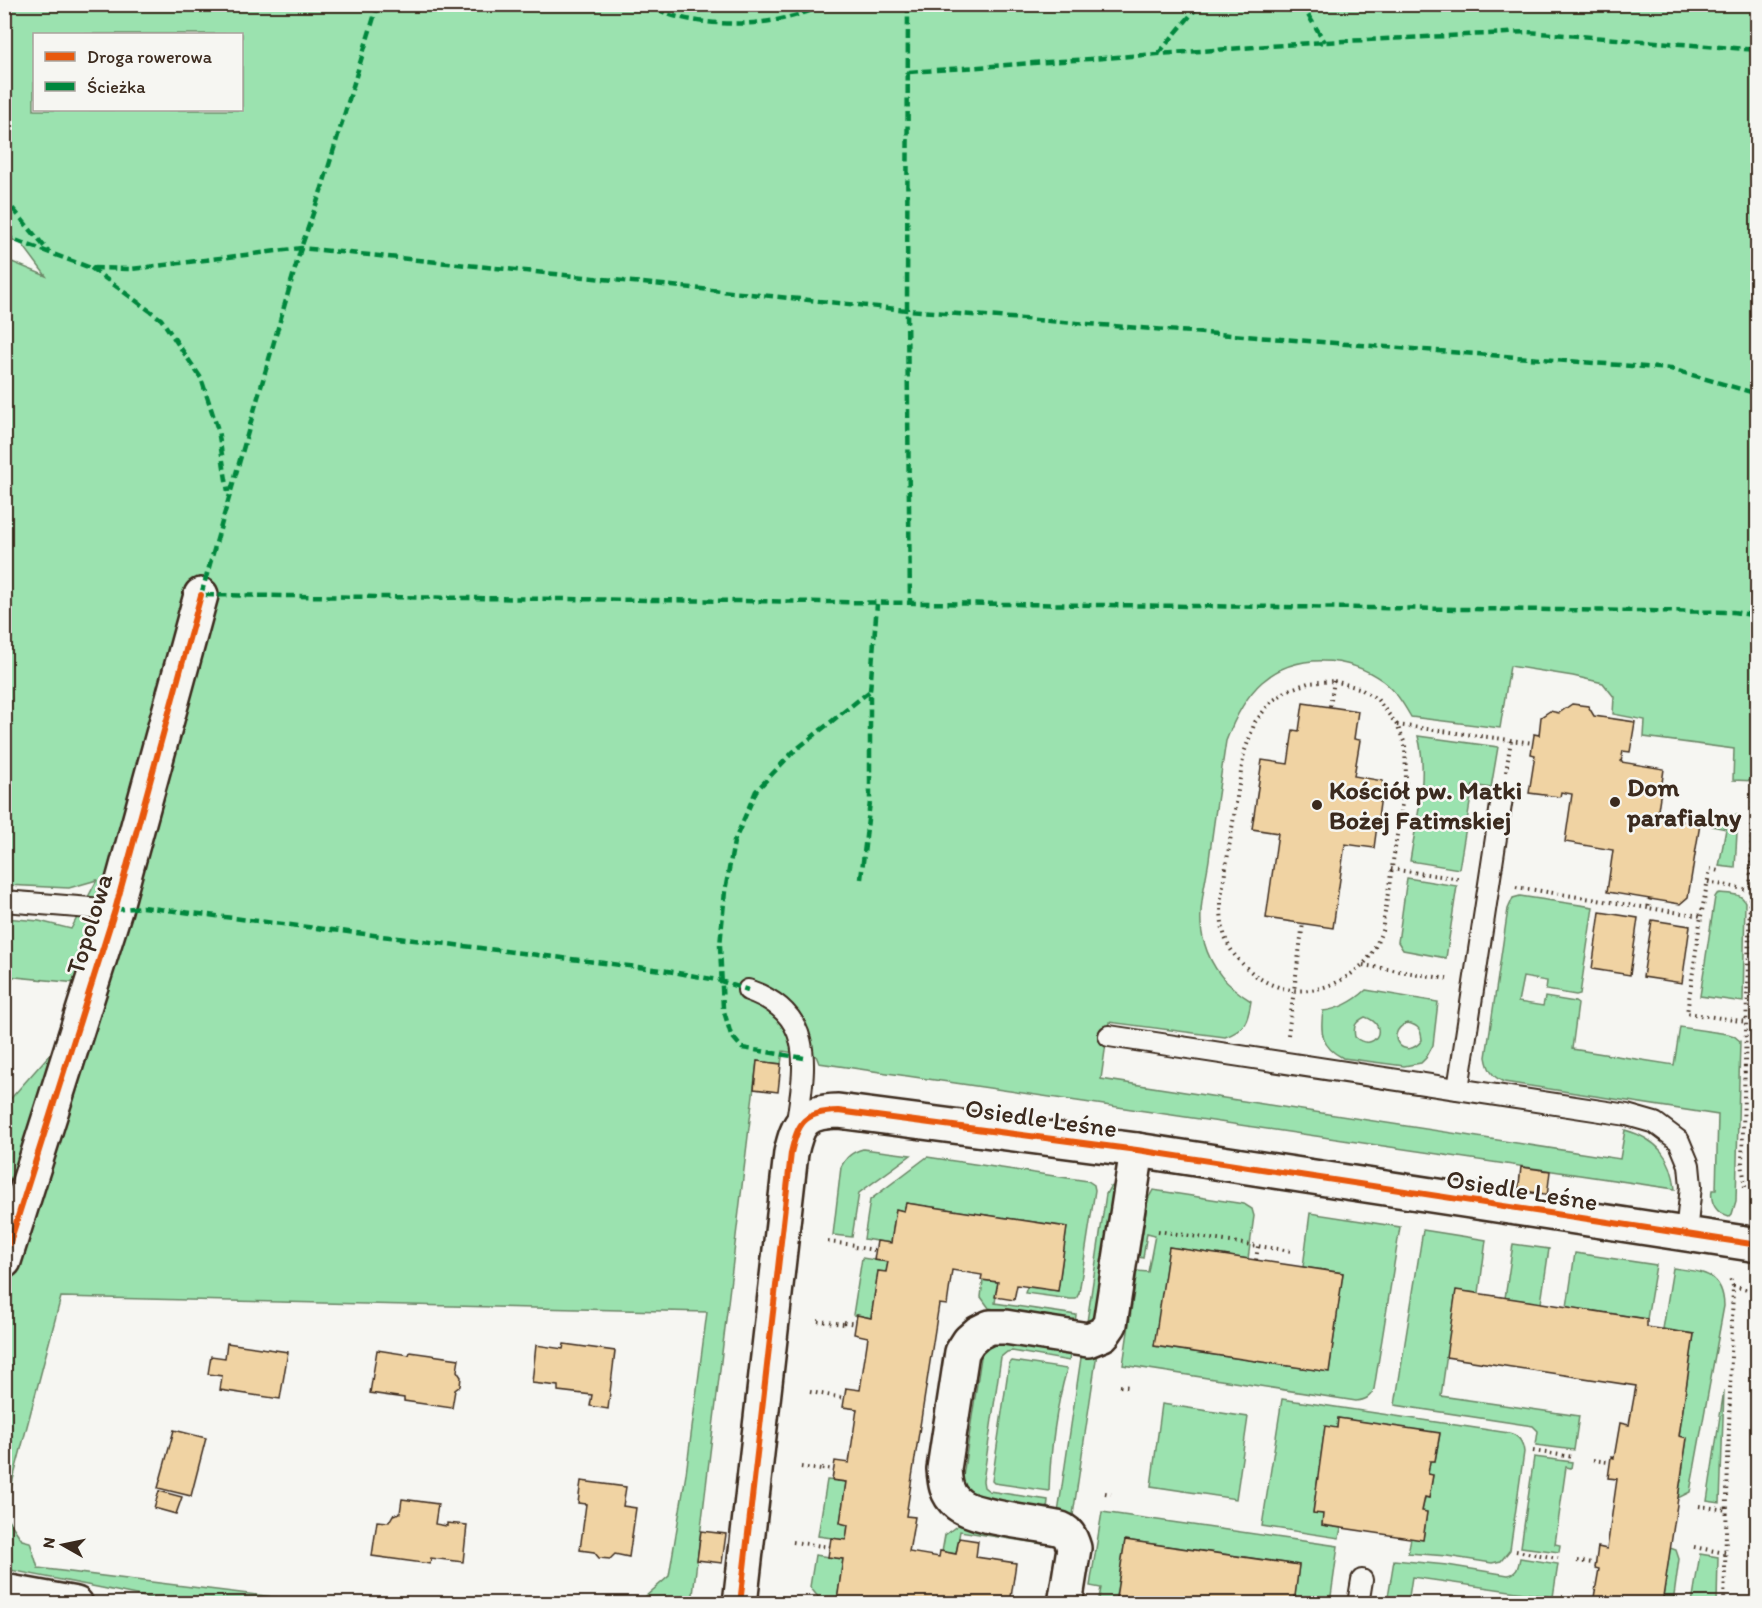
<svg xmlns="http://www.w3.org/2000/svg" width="1762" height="1608" viewBox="0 0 1762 1608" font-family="Itim,sans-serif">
  <rect width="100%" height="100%" fill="#f6f6f2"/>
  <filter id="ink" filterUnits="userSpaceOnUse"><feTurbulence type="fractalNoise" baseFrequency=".0167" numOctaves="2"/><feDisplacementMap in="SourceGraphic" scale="12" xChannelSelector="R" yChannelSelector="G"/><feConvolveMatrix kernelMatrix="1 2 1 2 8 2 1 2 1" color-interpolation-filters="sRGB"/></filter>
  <g filter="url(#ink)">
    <g fill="#9be2af" stroke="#6b8666" stroke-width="1.5" fill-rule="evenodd">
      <path d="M5 5H1757V781L1733 780 1734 749 1644 737 1645 720 1613 714 1614 697 1603 683 1573 676 1510 666 1500 728 1411 717C1403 703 1395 690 1383 681 1348 655 1295 653 1262 682 1245 697 1234 720 1226 741 1220 781 1214 820 1209 860 1205 886 1196 916 1204 942 1212 970 1227 986 1251 1001 1248 1021 1245 1030 1225 1037L1109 1022 1101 1079 1620 1159 1625 1130C1657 1139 1672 1157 1675 1189L819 1063 816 1056 783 1051 781 1064 757 1061 692 1603H638L669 1576 686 1474 707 1312 61 1297 5 1510 4 1305 7 1295H5V1105L66 1036 77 983 5 976V918L39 921 71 929 97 880 69 888 5 885V259L46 276 23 245 5 236ZM34 34H242V110H34Z"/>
      <path d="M1418 736 1498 747 1491 788 1473 785 1459 869 1410 861C1416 821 1429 777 1418 736Z"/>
      <polygon points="1713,814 1738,815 1735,868 1719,866 1726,829 1712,826"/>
      <polygon points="1407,878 1457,886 1446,958 1403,950 1398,942"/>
      <path d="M1720 893C1730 894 1741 893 1745 902L1743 1002 1700 996 1715 897 1717 894Z"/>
      <path d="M1520 896 1593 907 1580 994 1576 995 1546 990 1547 981 1523 977 1518 1002 1543 1006 1545 997 1575 1002 1578 1004 1572 1049 1674 1065 1680 1027 1728 1034 1734 1036 1740 1041 1736 1201 1732 1214 1729 1217C1716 1213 1710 1203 1712 1190H1716L1718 1115 1504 1082C1492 1077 1488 1069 1486 1057L1508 909 1513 898Z"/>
      <path d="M1366 990 1438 1002 1433 1045 1426 1058 1421 1063 1404 1066 1343 1058C1321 1047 1320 1033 1323 1011 1340 1009 1353 1002 1366 990ZM1365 1017C1391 1025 1374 1054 1355 1037 1353 1026 1355 1022 1365 1017ZM1407 1023C1418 1025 1421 1029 1422 1040 1405 1063 1382 1034 1407 1023Z"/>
      <path d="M863 1149 911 1155 859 1193 852 1237 833 1235 841 1167C846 1157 852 1152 863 1149Z"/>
      <polygon points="927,1157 1088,1181 1094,1185 1095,1190 1079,1293 1076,1299 1070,1299 1025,1293 1027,1287 1058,1291 1067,1227 906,1203 904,1211 896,1210 891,1243 864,1239 870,1200"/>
      <polygon points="1118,1185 1097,1315 1087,1322 1106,1194 1110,1187"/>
      <path d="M1153 1190 1244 1204 1252 1209 1254 1216 1248 1259 1169 1247 1155 1346 1329 1372 1343 1273 1303 1267 1310 1213 1400 1227 1374 1389C1370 1398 1365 1400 1356 1401L1123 1365 1137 1271 1148 1272 1155 1235 1147 1233 1143 1258 1139 1257 1148 1199Z"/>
      <polygon points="1423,1230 1486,1240 1479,1293 1456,1291 1441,1396 1579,1416 1574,1450 1536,1445 1538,1431 1533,1426 1395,1405"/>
      <polygon points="1513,1244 1549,1249 1541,1303 1505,1298"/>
      <polygon points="1575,1253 1656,1265 1647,1319 1567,1307"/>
      <polygon points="862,1258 888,1262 886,1272 878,1271 871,1318 853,1315"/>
      <path d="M1673 1268C1700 1272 1723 1271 1724 1306L1690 1492 1678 1498 1687 1438 1679 1436 1694 1334 1663 1329Z"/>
      <polygon points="983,1280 998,1282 995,1303 1076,1315 1075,1323 989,1308 981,1297"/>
      <polygon points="992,1340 1071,1349 1069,1361 1012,1351 1007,1352 1001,1357 983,1481 984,1487 989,1491 1048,1500 1047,1512 975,1501 962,1483 982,1351"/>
      <polygon points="1082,1351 1097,1353 1073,1515 1058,1513"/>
      <path d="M1012 1361 1067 1369C1056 1406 1050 1453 1049 1491L994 1483 992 1481 1009 1364Z"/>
      <polygon points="1724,1390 1720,1503 1707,1501"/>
      <path d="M1282 1399 1509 1433C1518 1435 1523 1442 1524 1452L1510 1550 1501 1561 1492 1563 1447 1556 1408 1553 1411 1538 1423 1540 1427 1512 1422 1511 1425 1497 1429 1498 1433 1475 1428 1474 1430 1461H1435L1440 1434 1338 1418 1337 1428 1325 1427 1313 1512 1323 1514 1322 1525 1341 1528 1339 1538 1262 1526Z"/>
      <polygon points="1162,1404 1248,1417 1236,1499 1151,1486"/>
      <polygon points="1534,1457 1572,1462 1571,1468 1566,1467 1555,1544 1560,1545 1559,1552 1521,1547"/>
      <polygon points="827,1480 846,1482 840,1523 848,1525 846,1540 818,1536"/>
      <polygon points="1102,1512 1338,1546 1331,1596 1341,1603 1294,1603 1299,1565 1125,1540 1115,1603 1098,1603 1101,1588 1090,1586"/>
      <polygon points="5,1515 22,1540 30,1542 38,1568 323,1603 174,1603 102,1588 5,1569"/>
      <polygon points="958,1525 1043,1537 1042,1544 960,1531 956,1554 942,1552 945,1535"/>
      <polygon points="1670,1548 1676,1550 1679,1559 1673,1603 1662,1604"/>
      <polygon points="1700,1554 1718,1557 1717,1603 1692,1603"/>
      <polygon points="815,1555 843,1559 837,1601 851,1603 823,1603 810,1587"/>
      <path d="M1520 1558 1558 1564 1553 1597 1412 1577 1408 1603H1387L1394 1560 1447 1565 1508 1575C1518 1573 1518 1567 1520 1558Z"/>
    </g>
    <g fill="#f0d3a3" stroke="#3b2a1e" stroke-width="1.5">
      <polygon points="1303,703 1358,711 1354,739 1360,740 1354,776 1383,781 1374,848 1345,844 1333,928 1266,918 1278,833 1252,829 1262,760 1288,764 1293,730 1299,731"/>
      <polygon points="1572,704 1588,706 1594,716 1635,722 1630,752 1623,751 1621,762 1664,769 1657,817 1700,824 1688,897 1680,904 1607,892 1613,850 1565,842 1572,794 1561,792 1560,797 1529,793 1535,755 1531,754 1534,735 1534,734 1539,735 1541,717 1550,711 1559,713"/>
      <polygon points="1600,912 1638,918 1630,975 1592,969"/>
      <polygon points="1652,920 1690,926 1682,983 1643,977"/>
      <polygon points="757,1061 781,1064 778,1092 754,1089"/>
      <polygon points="1521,1167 1550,1171 1547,1197 1518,1193"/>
      <polygon points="906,1203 1067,1227 1058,1291 1017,1285 1014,1300 995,1297 998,1282 981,1280 982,1275 952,1270 947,1305 939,1304 906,1516 915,1517 909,1552 939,1557 940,1551 956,1554 959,1538 978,1541 976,1557 1016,1563 1010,1604 851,1604 837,1601 843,1559 828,1557 831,1538 846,1540 848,1525 840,1523 846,1482 832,1480 835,1461 849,1463 857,1409 843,1407 846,1388 860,1390 868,1337 854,1334 857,1315 871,1318 878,1271 886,1272 888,1262 874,1260 877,1241 891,1243 896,1209 904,1211"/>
      <polygon points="1169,1247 1343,1273 1329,1372 1154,1346"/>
      <polygon points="1456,1290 1647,1319 1647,1327 1694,1334 1679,1436 1687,1438 1662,1604 1593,1603 1599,1569 1595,1568 1598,1547 1607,1549 1617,1479 1608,1478 1611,1457 1614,1458 1620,1423 1629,1425 1636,1386 1446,1357"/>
      <polygon points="227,1343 288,1352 280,1399 220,1390 222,1376 208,1374 211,1356 225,1358"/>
      <polygon points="564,1344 615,1351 608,1409 590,1406 592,1395 558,1391 558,1386 532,1383 536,1345 563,1349"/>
      <polygon points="377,1350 409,1355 410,1352 459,1359 457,1371 461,1377 460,1386 455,1390 452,1408 404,1401 404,1398 370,1393"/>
      <polygon points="1338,1418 1440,1433 1435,1461 1430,1461 1428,1474 1433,1475 1429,1498 1425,1497 1422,1511 1427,1512 1423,1540 1322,1525 1323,1514 1313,1513 1325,1426 1337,1428"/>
      <polygon points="174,1430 206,1438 191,1496 158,1488"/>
      <polygon points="581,1481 626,1487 623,1506 636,1508 629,1557 615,1554 610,1559 599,1558 594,1552 580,1550 586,1504 578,1503"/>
      <polygon points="159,1491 182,1497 176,1514 154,1508"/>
      <polygon points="402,1499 438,1504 435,1524 447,1526 447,1523 467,1525 463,1562 431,1558 430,1564 372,1556 377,1521 389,1522 393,1515 400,1513"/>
      <polygon points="701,1531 726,1534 722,1563 697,1560"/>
      <polygon points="1125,1540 1299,1565 1294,1604 1115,1604"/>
    </g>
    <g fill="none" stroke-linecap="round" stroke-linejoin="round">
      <defs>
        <g id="lane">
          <polyline points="4,901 115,910"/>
          <path d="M748 990C819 1015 804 1070 796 1129"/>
          <polyline points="1109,1036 1627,1115 1655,1123 1679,1141 1689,1165 1691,1186 1686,1234"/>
          <polyline points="1458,1089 1502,798"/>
          <polyline points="1358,1604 1362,1580"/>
        </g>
        <g id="street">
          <polyline points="4,1261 115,910 201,595"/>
          <path d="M740 1604 791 1153C798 1122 804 1112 838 1111L1137 1150 1758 1245"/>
          <path d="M1065 1604 1074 1548C1071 1538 1068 1530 1057 1528 1035 1523 971 1517 957 1503 946 1494 945 1482 944 1469L962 1352 969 1341 978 1333 990 1327H1005L1088 1340 1103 1334 1110 1324 1137 1150"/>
        </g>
        <polyline id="secondary" points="4,1591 76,1604"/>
      </defs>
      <use href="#lane" stroke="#3b2a1e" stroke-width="24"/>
      <use href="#street" stroke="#3b2a1e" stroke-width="38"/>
      <use href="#secondary" stroke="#3b2a1e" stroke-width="38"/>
      <g stroke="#3b2a1e" stroke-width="4" stroke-dasharray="1.5 4.5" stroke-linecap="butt">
        <path d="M1334 681 1359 688 1377 699 1397 725 1405 744 1406 778 1382 931C1377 943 1372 957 1361 966 1331 993 1289 1000 1255 975 1244 966 1234 957 1228 944 1221 930 1221 914 1221 898L1244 753 1255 722 1271 702 1288 690 1308 683Z"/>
        <polyline points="1330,706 1334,681"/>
        <polyline points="1397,725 1533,743"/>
        <polyline points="1506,772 1511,740"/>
        <polyline points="1391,869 1461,879"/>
        <polyline points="1708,882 1749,890"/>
        <polyline points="1516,887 1648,908"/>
        <polyline points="1650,899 1648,908 1701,916 1687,1013 1747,1022"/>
        <polyline points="1701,916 1710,869 1719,871"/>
        <polyline points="1363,965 1447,979"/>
        <polyline points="1288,1035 1303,923"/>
        <polyline points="1745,1187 1742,1162 1753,799"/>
        <polyline points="1158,1231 1291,1251"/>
        <polyline points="828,1242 856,1245"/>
        <polyline points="855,1247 875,1250"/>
        <polyline points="1256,1260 1258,1246"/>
        <polyline points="1733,1286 1758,1293"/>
        <polyline points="818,1321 844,1324"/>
        <polyline points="844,1322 855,1324"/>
        <polyline points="1120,1386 1130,1387"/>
        <polyline points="810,1392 844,1398"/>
        <polyline points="1533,1451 1573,1457"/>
        <polyline points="1593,1460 1608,1462"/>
        <polyline points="801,1467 821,1470"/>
        <polyline points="822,1468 834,1470"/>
        <polyline points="1105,1493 1111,1494"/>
        <polyline points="1699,1506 1727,1510"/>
        <polyline points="793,1542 830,1547"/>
        <polyline points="1694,1547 1725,1553"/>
        <polyline points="1516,1551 1558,1558"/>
        <polyline points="1577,1561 1593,1563"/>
        <polyline points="1724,1604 1733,1286 1729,1275"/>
      </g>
      <use href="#lane" stroke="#f6f6f2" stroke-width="20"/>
      <use href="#street" stroke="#f6f6f2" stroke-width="33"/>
      <use href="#secondary" stroke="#f6f6f2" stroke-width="33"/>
      <g stroke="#00873e" stroke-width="4.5" stroke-dasharray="9 4.5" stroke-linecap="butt">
        <polyline points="378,4 322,188 301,248 201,595 1733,612 1758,616"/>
        <path d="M644 4C654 7 664 13 674 16 719 28 782 27 824 4"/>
        <polyline points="908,4 907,310 910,604"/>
        <polyline points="1301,4 1325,42"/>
        <polyline points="1158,54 1200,4"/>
        <polyline points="909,72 1325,42 1527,32 1758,50"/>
        <polyline points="4,198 48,251"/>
        <polyline points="4,236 91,268 132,269 301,248 907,310 1671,369 1758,394"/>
        <polyline points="91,268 161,319 201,378 218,430 228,492"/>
        <polyline points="861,879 870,802 870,691 877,604"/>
        <polyline points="115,910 142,907 662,970 717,980 748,990"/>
        <polyline points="804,1058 742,1048 731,1035 723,1008 720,946 725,891 734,842 756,791 793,752 870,691"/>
      </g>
      <defs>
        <g id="cycleway">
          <polyline points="4,1261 115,910 201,595"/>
          <path d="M740 1604 791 1153C798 1122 804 1112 838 1111L1137 1150 1758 1245"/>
        </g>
      </defs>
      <use href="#cycleway" stroke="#f6f6f2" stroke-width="10"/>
      <use href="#cycleway" stroke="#e8590c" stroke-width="6"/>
    </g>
  </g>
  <g fill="#3b2a1e" stroke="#f6f6f2" stroke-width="2">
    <circle cx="1615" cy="802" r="6"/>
    <circle cx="1317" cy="805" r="6"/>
  </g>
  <g text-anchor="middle" stroke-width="5" stroke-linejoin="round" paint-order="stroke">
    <g font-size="26" font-weight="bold" fill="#3b2a1e" stroke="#f6f6f2" text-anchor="start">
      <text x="1627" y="796">Dom<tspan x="1627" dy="30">parafialny</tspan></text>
      <text x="1329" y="799">Kościół pw. Matki<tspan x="1329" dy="30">Bożej Fatimskiej</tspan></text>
    </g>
    <g font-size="26" fill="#3b2a1e" stroke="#f6f6f2">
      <text transform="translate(89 924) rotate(-73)" y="9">Topolowa</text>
      <text transform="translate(1041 1118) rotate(8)" y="9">Osiedle Leśne</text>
      <text transform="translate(1522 1190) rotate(9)" y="9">Osiedle Leśne</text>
    </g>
  </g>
  <rect width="1762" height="1608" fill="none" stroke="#f6f6f2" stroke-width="24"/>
  <rect x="12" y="12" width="1738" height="1584" fill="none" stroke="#3b2a1e" stroke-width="2" filter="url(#ink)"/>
  <rect x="33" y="33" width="210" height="78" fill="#f6f6f2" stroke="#aba49d" stroke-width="1.5"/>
  <rect x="45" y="52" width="30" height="9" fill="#e8590c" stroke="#aba49d" stroke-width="1.5"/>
  <text x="87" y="63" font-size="18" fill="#3b2a1e">Droga rowerowa</text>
  <rect x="45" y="82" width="30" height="9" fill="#00873e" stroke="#aba49d" stroke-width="1.5"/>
  <text x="87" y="93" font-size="18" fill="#3b2a1e">Ścieżka</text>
  <g transform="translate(63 1545) rotate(279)" stroke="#f6f6f2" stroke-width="4.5" paint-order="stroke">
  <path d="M0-4.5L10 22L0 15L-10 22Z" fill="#3b2a1e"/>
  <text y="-9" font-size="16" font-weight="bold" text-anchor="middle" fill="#3b2a1e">N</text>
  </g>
</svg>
